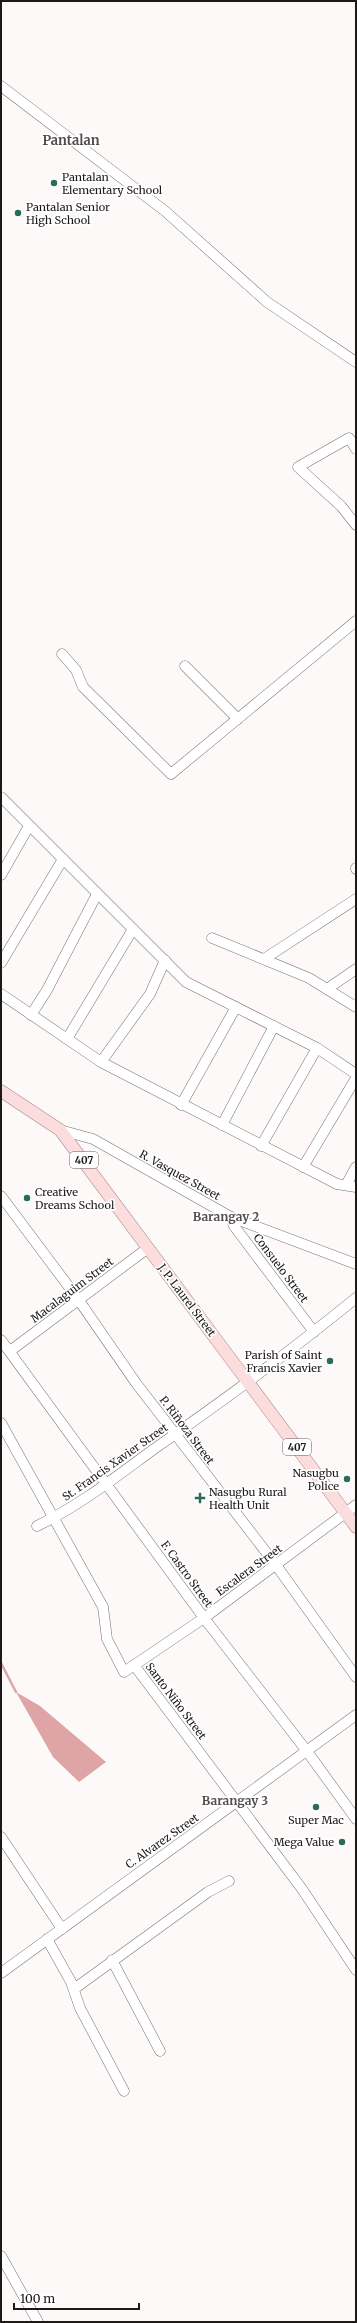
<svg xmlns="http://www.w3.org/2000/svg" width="357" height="2323" viewBox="0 0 357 2323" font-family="Merriweather,serif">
  <rect width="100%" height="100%" fill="#fef9f9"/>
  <polygon fill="#dfa4a5" points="16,1692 40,1706 106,1762 79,1782 53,1757"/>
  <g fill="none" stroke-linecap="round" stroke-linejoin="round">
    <polyline stroke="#dfa4a5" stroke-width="2.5" points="1,1663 16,1692"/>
    <defs>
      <g id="minor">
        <polyline points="1,86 165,211 267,302 356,362"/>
        <polyline points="356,449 349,438 298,467 341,506 356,525"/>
        <polyline points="62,654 76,670 83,687 171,774 356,621"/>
        <polyline points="185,666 238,719"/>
        <polyline points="1,797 186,982 317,1048 356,1074"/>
        <polyline points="356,868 356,869"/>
        <polyline points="1,875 29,826"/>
        <polyline points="212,938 309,978 356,1007"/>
        <polyline points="264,959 356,899"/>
        <polyline points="1,963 63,859"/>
        <polyline points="327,989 356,969"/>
        <polyline points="1,994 101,1062 337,1184 356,1187"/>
        <polyline points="31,1015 47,990 97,894"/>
        <polyline points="67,1039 133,929"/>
        <polyline points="101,1062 150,994 165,960"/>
        <polyline points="181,1105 236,1007"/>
        <polyline points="222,1125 274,1026"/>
        <polyline points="60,1130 93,1139 231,1217 356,1264"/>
        <polyline points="261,1146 317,1048"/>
        <polyline points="303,1167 356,1078"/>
        <polyline points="346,1185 356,1167"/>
        <polyline points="1,1196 78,1299 136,1383 276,1565 356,1677"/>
        <polyline points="231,1217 234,1226 314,1332"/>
        <polyline points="1,1340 204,1618 306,1750 356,1819"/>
        <polyline points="10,1351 148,1248"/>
        <polyline points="1,1423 103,1607 107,1639 124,1672 204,1618 356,1505"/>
        <path d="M37 1526C79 1506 117 1476 154 1449 223 1401 291 1351 356 1298"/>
        <polyline points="134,1665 302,1889 356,1970"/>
        <polyline points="1,1837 62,1929"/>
        <polyline points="47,1939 71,1982 80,2008 124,2091"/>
        <polyline points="112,1960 160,2051"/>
        <polyline points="1,1973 356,1715"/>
        <polyline points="74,1989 208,1892 229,1881"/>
        <polyline points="1,2256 38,2322"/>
      </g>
      <polyline id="major" points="1,1091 60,1130 356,1527"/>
    </defs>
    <use href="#minor" stroke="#777070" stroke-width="11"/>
    <use href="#major" stroke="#ab8a8b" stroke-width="13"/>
    <use href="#minor" stroke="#fff" stroke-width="10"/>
    <use href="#major" stroke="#fbddde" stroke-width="12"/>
  </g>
  <g fill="#2c6b58" stroke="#fff" stroke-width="1.5">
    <circle cx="54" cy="183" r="4"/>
    <circle cx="18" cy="213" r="4"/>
    <circle cx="27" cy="1198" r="4"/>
    <circle cx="330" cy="1361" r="4"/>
    <circle cx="347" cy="1479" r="4"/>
    <path d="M198 1492h4v4h4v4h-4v4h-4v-4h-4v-4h4z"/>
    <circle cx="316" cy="1807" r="4"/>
    <circle cx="342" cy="1842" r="4"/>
  </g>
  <g text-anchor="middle" stroke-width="3.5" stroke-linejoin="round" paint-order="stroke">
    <g fill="#fff" stroke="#605e5e" stroke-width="1">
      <rect x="70" y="1152" width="28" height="16" rx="3"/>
      <rect x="283" y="1439" width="28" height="16" rx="3"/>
    </g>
    <g font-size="10" font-weight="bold" fill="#1c1919">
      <text x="84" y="1164">407</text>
      <text x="297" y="1451">407</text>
    </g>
    <g font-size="11" fill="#1c1919" stroke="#fff" text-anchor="start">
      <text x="62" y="181">Pantalan<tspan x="62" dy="13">Elementary School</tspan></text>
      <text x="26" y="211">Pantalan Senior<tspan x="26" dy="13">High School</tspan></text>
      <text x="35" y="1196">Creative<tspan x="35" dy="13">Dreams School</tspan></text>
      <text x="322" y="1359" text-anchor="end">Parish of Saint<tspan x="322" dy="13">Francis Xavier</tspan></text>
      <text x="339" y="1477" text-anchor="end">Nasugbu<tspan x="339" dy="13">Police</tspan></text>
      <text x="209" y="1496">Nasugbu Rural<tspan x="209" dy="13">Health Unit</tspan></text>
      <text x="316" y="1824" text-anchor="middle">Super Mac</text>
      <text x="334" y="1846" text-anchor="end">Mega Value</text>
    </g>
    <g font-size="11" fill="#1c1919" stroke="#fff">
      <text transform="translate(180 1175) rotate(29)" y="4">R. Vasquez Street</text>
      <text transform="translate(281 1268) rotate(53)" y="4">Consuelo Street</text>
      <text transform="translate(72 1290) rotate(-37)" y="4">Macalaguim Street</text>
      <text transform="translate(187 1300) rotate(53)" y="4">J. P. Laurel Street</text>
      <text transform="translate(187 1430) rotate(53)" y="4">P. Riñoza Street</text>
      <text transform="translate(115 1462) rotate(-35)" y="4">St. Francis Xavier Street</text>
      <text transform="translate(249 1570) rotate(-36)" y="4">Escalera Street</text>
      <text transform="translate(187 1574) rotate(54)" y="4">F. Castro Street</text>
      <text transform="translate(176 1701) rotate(53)" y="4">Santo Niño Street</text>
      <text transform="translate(162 1841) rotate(-35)" y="4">C. Alvarez Street</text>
    </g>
    <g font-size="12" font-weight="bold" fill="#534d4d" stroke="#fff">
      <text x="226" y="1221">Barangay 2</text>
      <text x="235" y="1805">Barangay 3</text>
    </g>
    <g font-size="13" font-weight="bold" fill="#534d4d" stroke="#fff">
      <text x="71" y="145">Pantalan</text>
    </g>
  </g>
  <rect width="357" height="2323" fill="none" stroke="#1c1919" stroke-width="4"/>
  <path d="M14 2303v6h125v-6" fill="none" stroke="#1c1919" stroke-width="2"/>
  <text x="20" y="2303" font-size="12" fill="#1c1919" stroke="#ffffff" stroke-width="3" paint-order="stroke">100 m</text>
</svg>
